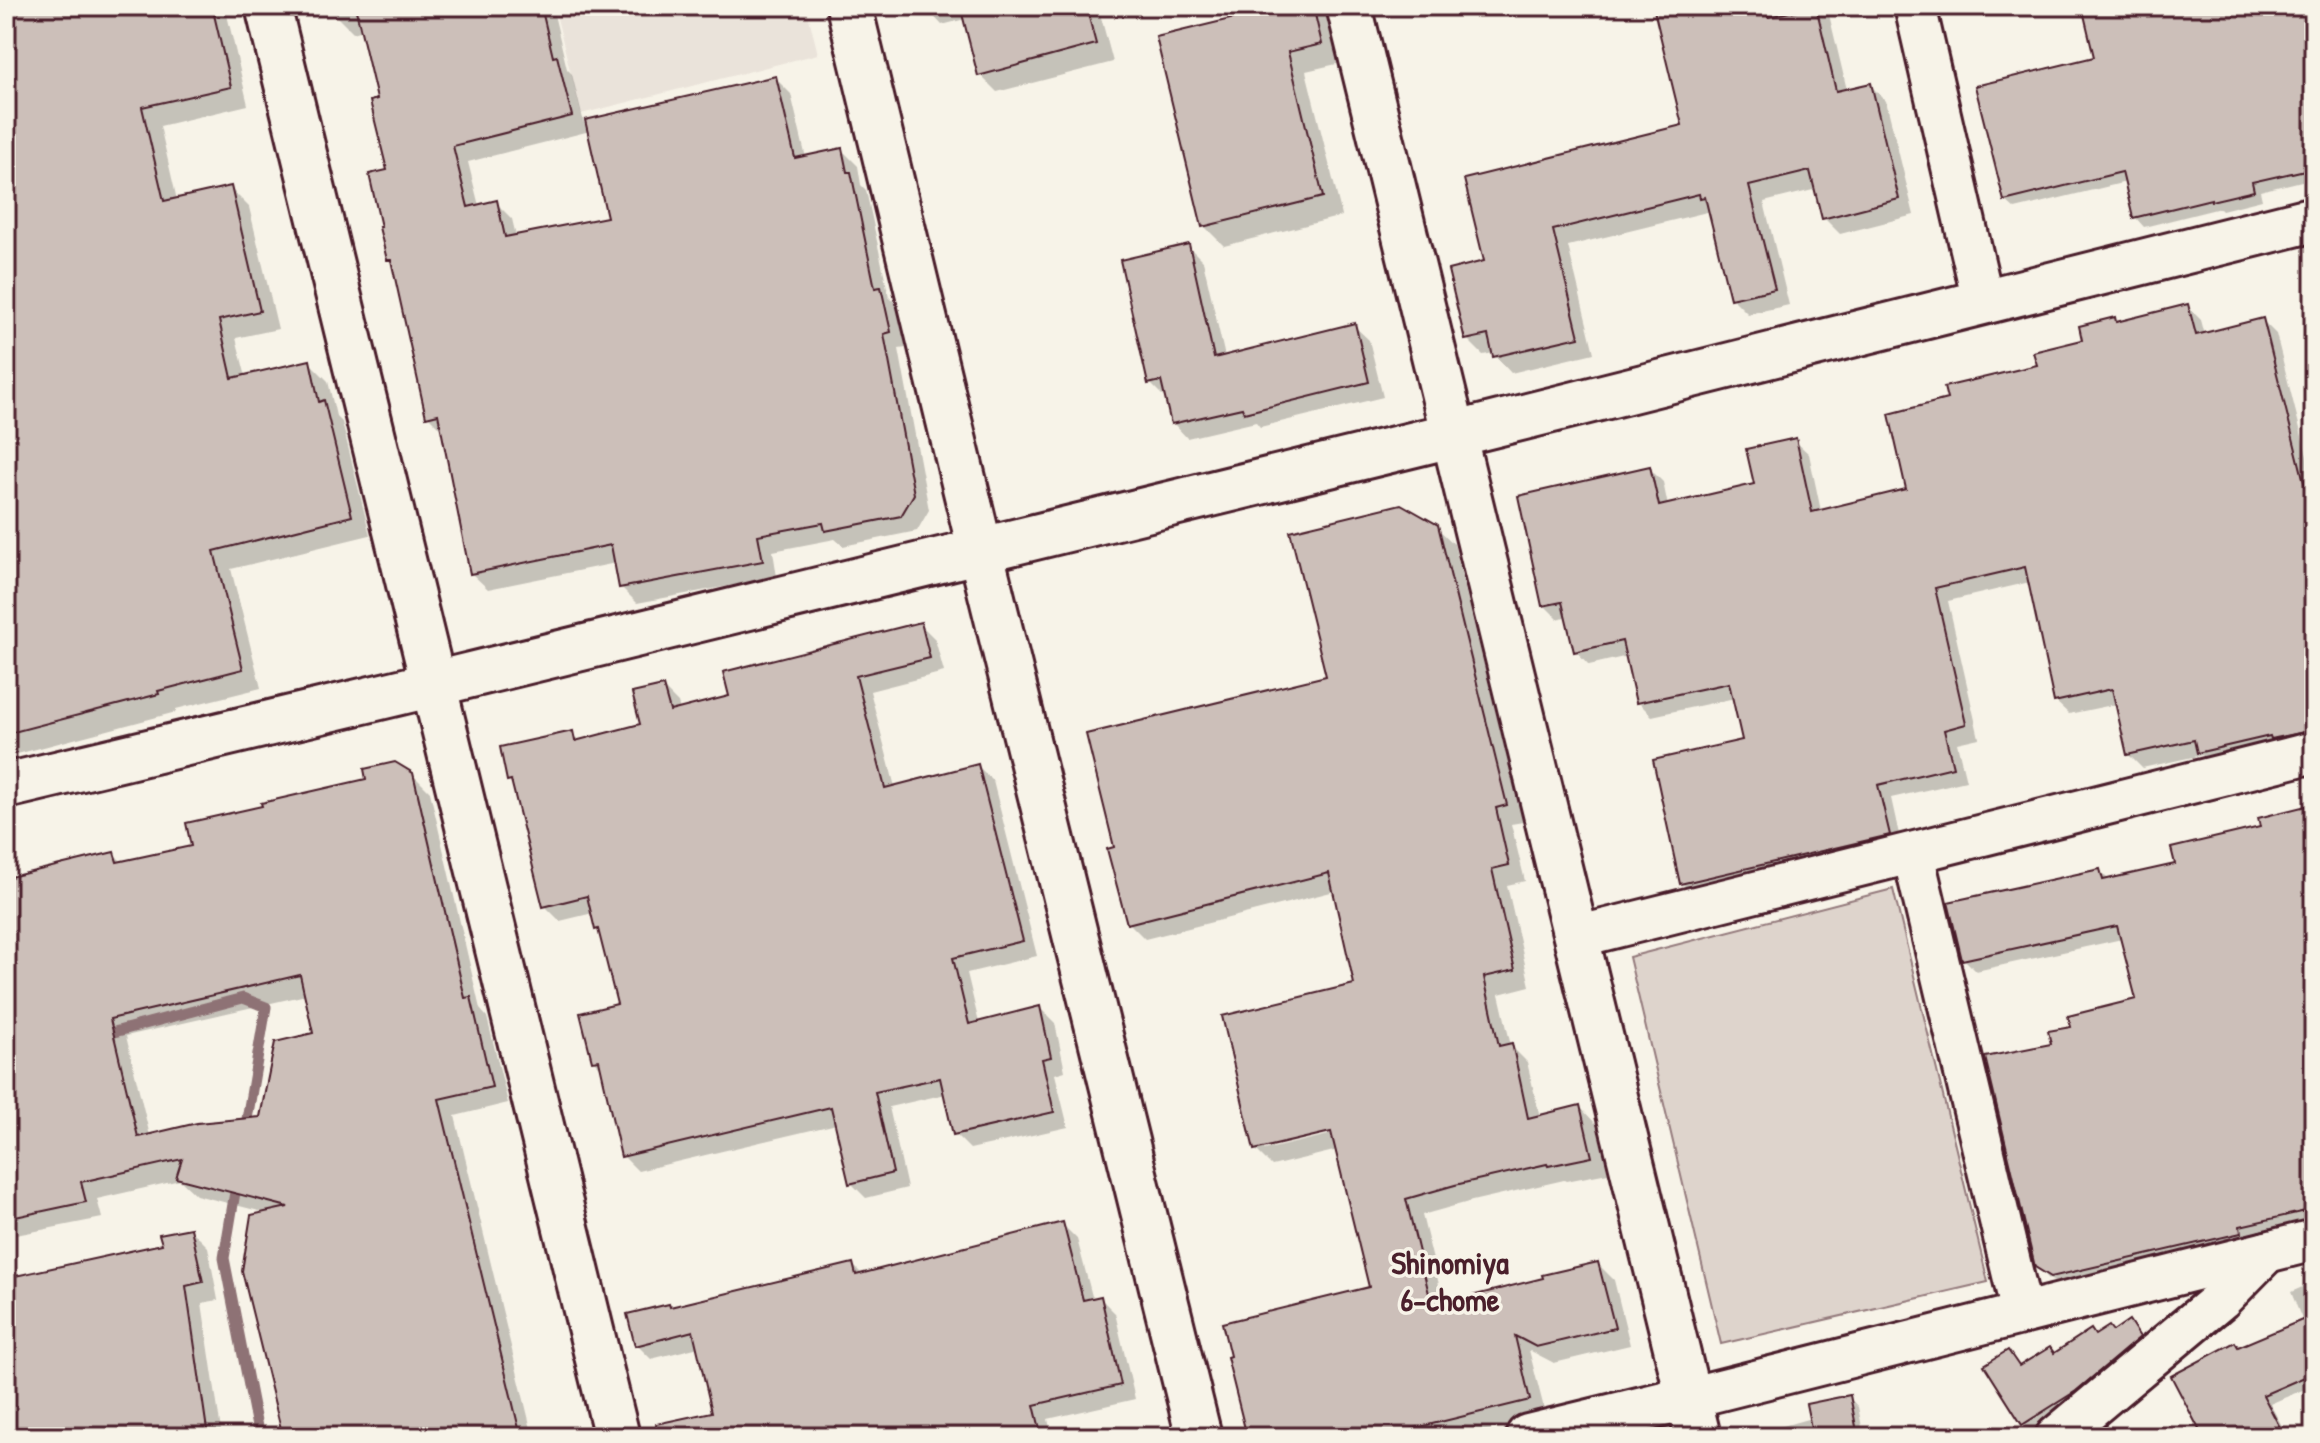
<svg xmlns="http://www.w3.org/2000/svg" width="2320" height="1443" viewBox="0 0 2320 1443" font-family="'Patrick Hand',sans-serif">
  <rect width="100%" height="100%" fill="#f7f3e8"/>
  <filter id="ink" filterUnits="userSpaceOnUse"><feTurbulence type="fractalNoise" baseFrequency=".0125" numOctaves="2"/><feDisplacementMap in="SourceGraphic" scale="16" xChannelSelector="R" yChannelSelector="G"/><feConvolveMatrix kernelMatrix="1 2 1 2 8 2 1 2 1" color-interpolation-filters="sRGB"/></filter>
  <g filter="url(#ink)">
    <polygon fill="#eae3da" points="554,6 806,6 818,54 581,114"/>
    <polygon fill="#ded4cc" stroke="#947a7c" stroke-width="2" points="1893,889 1988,1282 1721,1344 1629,957"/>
    <g fill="#0003" fill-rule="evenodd">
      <polygon points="6,6 225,6 248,105 160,126 177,200 230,188 249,207 278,329 236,338 246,377 309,362 328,381 336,416 342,422 370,535 231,569 261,688 176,709 176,712 6,757"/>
      <path d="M335 6H552L567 69 572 74 584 123 775 78 791 94 806 158 842 150 858 166 861 185 866 190 889 297 897 305 906 348 899 349 929 510 917 531 843 546 835 539 773 551 777 577 637 603 621 587 616 563 488 589 471 573 443 431 428 416 394 265 389 260 390 171 380 101 363 30 353 33 337 17ZM590 131 610 219 516 236 512 219 496 203 479 206 468 162Z"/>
      <polygon points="924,6 1098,6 1113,62 997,92 980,75 965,19 942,25"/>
      <polygon points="1293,6 1316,6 1331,21 1341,63 1306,71 1342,216 1224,246 1204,226"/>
      <polygon points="1654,6 1827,6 1847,90 1870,85 1886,101 1914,215 1840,234 1824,218 1817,189 1764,202 1789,305 1748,314 1732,298 1711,211 1568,246 1594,353 1511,373 1495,356 1494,353 1483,355 1467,339 1486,262 1684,127"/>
      <polygon points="2084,6 2314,6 2314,178 2260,191 2262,200 2222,210 2220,208 2144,227 2135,217 2126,182 2015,209 2005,200 2096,58"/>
      <polygon points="1188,246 1203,261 1225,357 1354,326 1369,340 1383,397 1260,427 1256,422 1187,438 1173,423 1165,398 1150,383"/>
      <polygon points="2187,306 2201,320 2205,335 2262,320 2276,334 2314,484 2314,745 2212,765 2202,755 2142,768 2128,754 2117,704 2069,714 2055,701 2030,582 1948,601 1979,738 1957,743 1966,781 1891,798 1902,848 1695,896 1682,883 1745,742 1735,698 1652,716 1638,702 1628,656 1589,665 1576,651 1567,616 1558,619 1544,605 1649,468 1663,482 1668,506 1757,486 1795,441 1809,454 1821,511 1909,490 1950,401 2039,366 2085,341 2114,320 2118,323"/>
      <path d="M1436 527 1454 544 1523 822 1511 824 1525 881 1507 885 1530 986 1499 994 1511 1046 1527 1062 1540 1117 1580 1107 1596 1124 1608 1173 1566 1181 1564 1180 1472 1201 1422 1215 1444 1305 1598 1264 1614 1280 1630 1345 1554 1363 1529 1350 1546 1416 1461 1437H1249L1371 1288 1338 1150 1272 1166 1255 1149 1357 986 1335 891 1145 939 1129 923 1116 848 1329 677ZM1340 1128 1341 1132 1264 1150V1145Z"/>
      <polygon points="920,624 935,639 944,672 870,691 895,787 978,766 993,781 1037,956 967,973 979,1023 1040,1008 1055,1023 1065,1071 1055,1074 1068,1127 970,1149 955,1134 946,1094 889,1107 907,1188 866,1198 851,1183 837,1124 638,1171 623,1156 603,1070 593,1060 619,1005 601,933 597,929 593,913 560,921 545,906 514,786 509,780 572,733 580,742 642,726 663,688 678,703 680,710 732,697"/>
      <path d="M412 774 430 792 480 1009 487 1017 508 1103 455 1116 533 1437H285L267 1213 196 1195 180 1180 97 1199 102 1218 6 1237V880L114 854 122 862 193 848ZM306 995 315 1035 261 1119 150 1136 126 1036Z"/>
      <polygon points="2314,806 2314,1223 2065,1288 2049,1279 2037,1266 2073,1028 2138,1000 2122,939 1976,971 1964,959 2100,871 2109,880 2177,865"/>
      <polygon points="1062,1224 1077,1239 1093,1300 1100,1298 1115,1313 1135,1399 1048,1419 1052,1437 691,1437 715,1413 699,1347 651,1359 637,1345 672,1309 853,1265 863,1275"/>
      <polygon points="191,1230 208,1247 218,1300 202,1303 222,1437 6,1437 6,1281 164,1246"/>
      <polygon points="2314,1282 2314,1385 2270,1404 2288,1437 2205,1437 2239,1349 2303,1322 2291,1292"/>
      <polygon points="2129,1323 2148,1347 2085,1400 2033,1433 2023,1423 2008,1352 2021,1367 2096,1337 2114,1333"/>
      <polygon points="1849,1397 1858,1407 1864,1437 1745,1437 1811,1418"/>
      <polygon points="1909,1425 1920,1437 1894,1437"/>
      <polygon points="2130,1428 2139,1437 2115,1437"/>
    </g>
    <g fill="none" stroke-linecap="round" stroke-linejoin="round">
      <g stroke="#8e7275" stroke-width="11">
        <polyline points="99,1036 243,998 266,1007 245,1131"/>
        <polyline points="237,1180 224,1258 259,1437"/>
      </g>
    </g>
    <g fill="#ccbfb9" stroke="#4a1f2b" stroke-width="2" fill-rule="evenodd">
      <polygon points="6,6 212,6 231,87 142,107 164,201 231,186 260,311 219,320 232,378 310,360 319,402 324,400 352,516 214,551 243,669 158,691 159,694 6,734"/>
      <polygon points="355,6 541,6 553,57 557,56 572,116 453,146 468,207 497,200 505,237 607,217 585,120 776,76 795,158 842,148 847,172 851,172 875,288 881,287 891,332 884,334 914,494 901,516 825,531 823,523 758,535 763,561 619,588 611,545 470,574 438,414 426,417 391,260 387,260 379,227 381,227 369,174 387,170 370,101 377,99"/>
      <polygon points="960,6 1086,6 1096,44 978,76"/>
      <polygon points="1284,6 1313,6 1322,44 1288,52 1323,197 1202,227 1156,37"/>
      <polygon points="1653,6 1767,6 1768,17 1816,6 1836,91 1871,83 1899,199 1822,219 1810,171 1749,186 1775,289 1730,299 1705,197 1700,198 1699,194 1553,230 1579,337 1493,357 1488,335 1465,340 1448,270 1484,261 1464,179 1682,125"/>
      <polygon points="2082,6 2314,6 2314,168 2252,182 2254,191 2211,201 2211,199 2133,218 2122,172 2004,201 1975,86 2094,57"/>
      <polygon points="1189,244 1214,358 1355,323 1369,382 1244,413 1242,408 1171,424 1161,381 1148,384 1120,260"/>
      <polygon points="2188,304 2196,335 2263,318 2309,502 2314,501 2314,730 2271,739 2270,736 2197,753 2194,740 2127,755 2112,689 2054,702 2025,567 1935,588 1966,724 1944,730 1953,767 1878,785 1890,835 1680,884 1653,760 1742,740 1729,683 1636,703 1622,641 1574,652 1562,602 1542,606 1518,496 1650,466 1659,506 1754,484 1746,449 1796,438 1812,512 1906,489 1889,414 1947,399 1944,387 2037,365 2033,352 2082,340 2079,326 2115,317 2116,322"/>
      <polygon points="1401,504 1438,525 1507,805 1496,808 1509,865 1492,869 1515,970 1484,977 1499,1046 1512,1043 1528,1118 1580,1105 1592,1157 1548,1166 1547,1164 1455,1185 1406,1199 1432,1306 1543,1278 1542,1275 1598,1262 1615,1328 1536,1347 1515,1336 1530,1400 1379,1437 1247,1437 1227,1357 1230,1356 1222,1323 1369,1287 1331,1132 1254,1150 1222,1016 1354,984 1329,873 1127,924 1107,849 1114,847 1086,734 1326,676 1290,531"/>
      <polygon points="921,622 930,658 856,676 885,788 978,764 1023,941 953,958 969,1024 1040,1006 1051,1057 1042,1059 1054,1112 953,1135 940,1078 875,1092 893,1173 849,1184 831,1107 621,1157 599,1060 592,1061 580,1013 617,1004 598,929 595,930 587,896 543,907 511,780 507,781 500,747 573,731 575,741 640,724 632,693 663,686 670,711 729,696 723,672"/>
      <path d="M395 762 413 773 465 998 471 997 492 1087 439 1099 521 1437H283L242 1271 251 1215 288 1207 176 1178 182 1159 81 1182 86 1202 6 1219V878L114 852 117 862 191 846 186 823 262 806 261 803 366 779 364 769ZM300 975 313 1033 275 1042 260 1117 197 1123 138 1137 110 1019Z"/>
      <polygon points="2314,804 2314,1209 2240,1226 2241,1233 2051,1277 2035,1267 1985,1057 2051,1044 2048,1031 2071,1027 2068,1016 2136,999 2117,926 1962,960 1948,902 2100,869 2103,880 2175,864 2171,848 2260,827 2258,818"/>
      <polygon points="1063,1222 1083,1300 1101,1296 1121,1385 1034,1405 1042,1437 657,1437 656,1424 712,1412 693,1331 635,1346 627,1314 669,1304 670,1307 853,1263 856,1275"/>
      <polygon points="191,1228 203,1282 186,1286 207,1430 160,1437 6,1437 6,1278 162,1244 159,1234"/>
      <polygon points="2314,1315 2314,1373 2263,1395 2285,1437 2203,1437 2171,1376 2235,1342 2238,1347"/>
      <polygon points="2129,1320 2140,1337 2076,1391 2022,1425 1984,1365 2008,1350 2019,1366 2050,1347 2054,1353 2091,1329 2095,1335 2109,1326 2113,1331"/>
      <polygon points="1850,1395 1858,1437 1813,1437 1806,1404"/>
    </g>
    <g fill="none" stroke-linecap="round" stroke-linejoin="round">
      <defs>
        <g id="minor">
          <polyline points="1915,6 1983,301"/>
          <polyline points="1913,854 2022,1313"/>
          <polyline points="1576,937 2314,752"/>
          <polyline points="1688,1398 2314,1240"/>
          <polyline points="2056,1437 2221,1299 2267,1252"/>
        </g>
        <g id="tertiary">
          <polyline points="268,6 617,1437"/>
          <polyline points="849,6 980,549 1199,1437"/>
          <polyline points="1349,6 1698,1437"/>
          <polyline points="6,786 434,684 1452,435 2314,219"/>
          <polyline points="1528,1437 1688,1398"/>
        </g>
      </defs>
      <use href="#minor" stroke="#4a1f2b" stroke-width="46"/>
      <use href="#tertiary" stroke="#4a1f2b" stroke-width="50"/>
      <use href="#minor" stroke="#f7f3e8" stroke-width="40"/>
      <use href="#tertiary" stroke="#f7f3e8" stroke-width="44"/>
    </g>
  </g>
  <g text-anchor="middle" stroke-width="7" stroke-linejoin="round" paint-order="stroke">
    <g font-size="32" font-weight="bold" fill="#4a1f2b" stroke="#f7f3e8">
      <text x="1450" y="1274">Shinomiya<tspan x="1450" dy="37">6-chome</tspan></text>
    </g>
  </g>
  <rect width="2320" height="1443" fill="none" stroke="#f7f3e8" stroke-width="32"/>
  <rect x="16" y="16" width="2288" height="1411" fill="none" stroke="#4a1f2b" stroke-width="3" filter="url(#ink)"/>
</svg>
